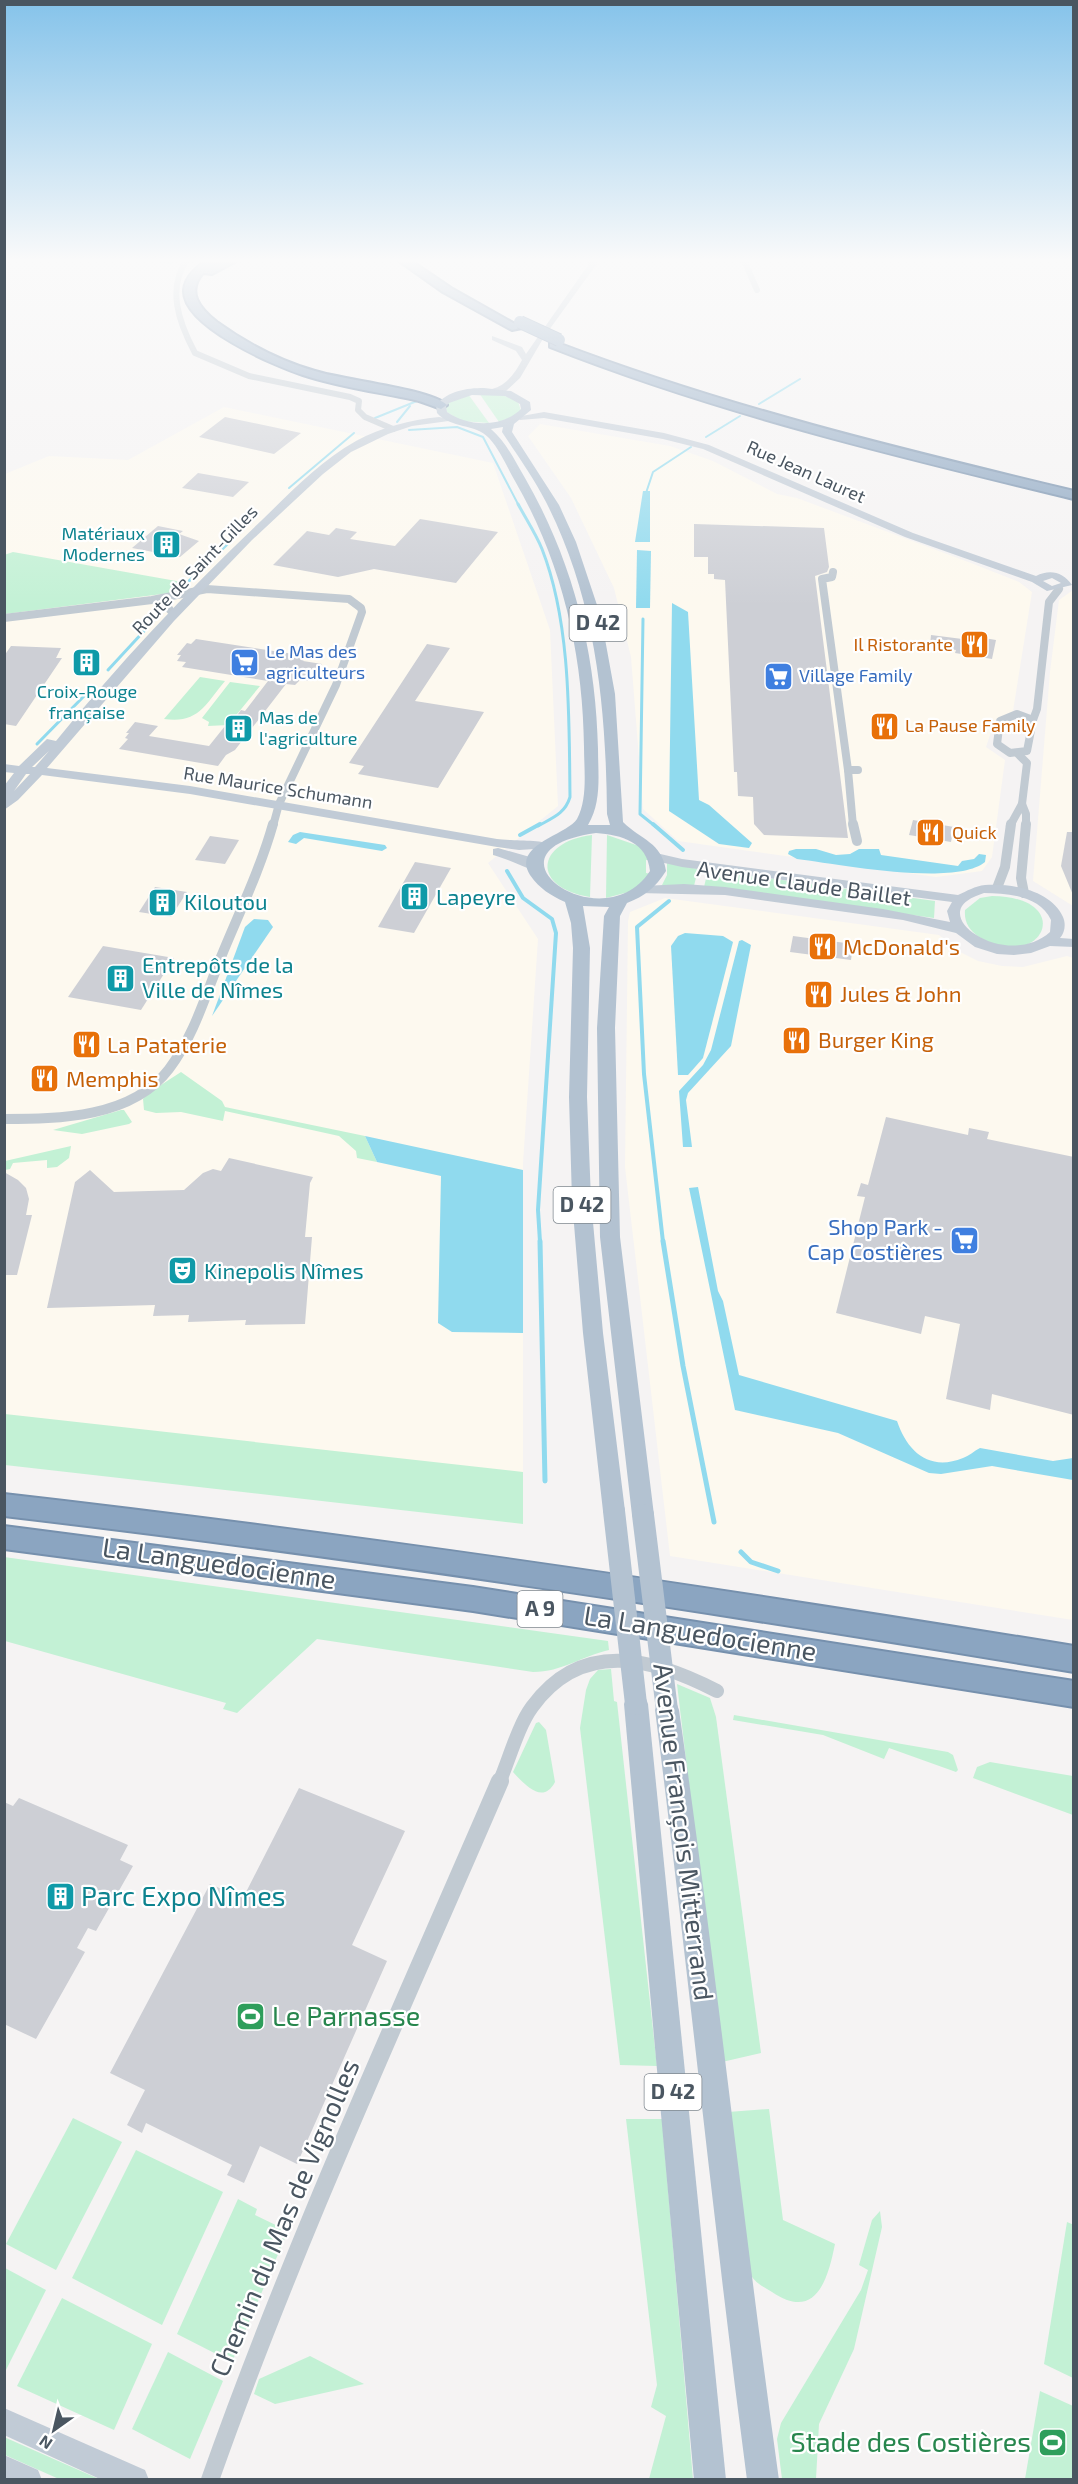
<svg xmlns="http://www.w3.org/2000/svg" width="1078" height="2484" viewBox="0 0 1078 2484" font-family="'Exo 2',sans-serif">
  <rect width="100%" height="100%" fill="#f5f3f3"/>
  <g fill="#fdf9ef">
    <polygon points="224,407 493,463 550,630 558,806 488,863 538,939 523,1163 523,1524 5,1463 5,474 49,456 128,460"/>
    <polygon points="540,424 670,446 713,461 777,494 797,498 971,563 1019,582 1032,592 1013,711 995,720 986,747 1005,760 992,857 982,871 936,877 678,841 643,809 631,657 614,588 571,498 528,436"/>
    <polygon points="1073,590 1073,906 1033,881 1050,672 1059,600"/>
    <polygon points="665,898 939,935 958,951 978,961 1002,966 1023,967 1067,956 1073,958 1073,1620 670,1556 625,1167 628,921 630,912"/>
  </g>
  <g fill="#c3f1d5">
    <polygon points="479,393 502,395 518,401 521,411 517,415 499,422"/>
    <polygon points="468,394 489,423 461,421 447,412 446,407 449,402"/>
    <polygon points="13,552 182,582 170,593 5,614 4,555"/>
    <path d="M200 677 225 681C205 705 198 724 164 719Z"/>
    <polygon points="230,682 260,686 228,725 208,726 209,722 202,718"/>
    <path d="M592 835 590 897C531 888 535 842 592 835Z"/>
    <polygon points="607,835 639,846 650,860 646,860 646,873 651,874 636,890 606,898"/>
    <polygon points="667,863 698,869 694,886 662,885 667,875"/>
    <polygon points="708,870 935,901 934,918 704,887"/>
    <path d="M992 896C1078 897 1042 975 979 937 969 930 964 922 965 910L980 898Z"/>
    <polygon points="181,1072 222,1101 225,1107 365,1136 377,1162 357,1158 356,1151 339,1136 225,1111 223,1121 181,1112 156,1113 144,1110 143,1099 147,1094"/>
    <polygon points="121,1110 124,1110 132,1122 129,1124 82,1134 53,1130"/>
    <polygon points="71,1146 69,1158 57,1167 47,1168 47,1160 13,1163 10,1169 5,1170 5,1161"/>
    <polygon points="5,1414 523,1472 523,1524 5,1465"/>
    <path d="M4 1557 608 1641 609 1650C582 1656 562 1672 533 1672L317 1639 237 1713 223 1709 226 1703 5 1641Z"/>
    <polygon points="611,1669 614,1701 617,1702 657,2066 620,2065 580,1728 586,1690 590,1679 598,1670"/>
    <polygon points="677,1684 710,1698 716,1717 761,2053 722,2062"/>
    <polygon points="734,1715 948,1752 953,1755 958,1770 956,1772 889,1748 884,1759 823,1735 733,1720"/>
    <path d="M539 1722 546 1730 555 1782C543 1805 525 1785 513 1772L536 1723Z"/>
    <polygon points="990,1762 1073,1776 1073,1815 973,1778 977,1767"/>
    <path d="M769 2109 783 2220 835 2244C828 2279 816 2322 772 2292 764 2287 755 2283 751 2275L728 2112Z"/>
    <polygon points="73,2118 122,2142 56,2270 6,2244"/>
    <polygon points="626,2119 662,2119 693,2479 649,2479 666,2416 651,2407 657,2385"/>
    <polygon points="136,2150 223,2192 162,2325 72,2278"/>
    <polygon points="238,2199 257,2209 255,2215 288,2231 232,2362 177,2334"/>
    <polygon points="880,2211 882,2227 854,2349 819,2424 816,2479 782,2479 777,2439 781,2423 861,2290 868,2270 859,2265 872,2220"/>
    <polygon points="1067,2222 1074,2225 1073,2378 1044,2364"/>
    <polygon points="5,2268 46,2290 5,2372"/>
    <polygon points="62,2298 152,2344 114,2430 17,2386"/>
    <polygon points="168,2352 223,2381 190,2459 132,2429"/>
    <polygon points="310,2356 364,2384 275,2404 254,2394 259,2379"/>
    <polygon points="1040,2391 1073,2406 1073,2479 1025,2479"/>
    <polygon points="4,2437 99,2479 59,2479 5,2455"/>
  </g>
  <g fill="#90daee">
    <polygon points="643,491 650,491 650,542 635,542"/>
    <polygon points="637,550 651,551 650,608 636,608"/>
    <polygon points="672,603 688,612 699,800 709,805 752,843 749,848 719,844 669,811"/>
    <polygon points="300,832 385,845 387,848 382,851 304,838 296,844 288,842 293,835"/>
    <path d="M796 849H816L836 855 850 854 859 849H879L881 855 958 866 962 861 974 859 979 854 986 855 985 862C955 887 838 864 797 859L788 854 789 851Z"/>
    <polygon points="254,919 268,920 273,927 212,1016 245,927"/>
    <polygon points="685,933 723,936 733,942 703,1058 688,1075 678,1075 671,946 678,936"/>
    <polygon points="742,940 751,945 731,1046 688,1093 686,1100 692,1147 683,1147 679,1091 703,1065 711,1050 739,941"/>
    <polygon points="365,1136 523,1170 523,1333 452,1332 438,1323 441,1176 377,1162"/>
    <path d="M698 1187 718 1291 723 1301 739 1375 897 1421C907 1451 929 1472 963 1458 969 1456 974 1451 980 1448L1053 1461 1073 1458V1480L992 1466 941 1474 929 1473 838 1433 735 1410 689 1188Z"/>
  </g>
  <g fill="none" stroke-linecap="round" stroke-linejoin="round">
    <g stroke="#90daee" stroke-width="2">
      <polyline points="134,258 171,263 179,258"/>
      <polyline points="759,404 800,379"/>
      <polyline points="375,418 417,401"/>
      <polyline points="397,422 410,406"/>
      <polyline points="409,430 457,427 483,437 519,506"/>
      <polyline points="706,437 740,416"/>
      <polyline points="289,488 354,433"/>
      <polyline points="645,496 653,472 691,447"/>
    </g>
    <g stroke="#90daee" stroke-width="3">
      <path d="M518 504C526 519 536 534 542 549 571 623 569 719 570 797 565 814 552 818 538 826"/>
      <polyline points="189,581 242,530"/>
      <polyline points="643,619 640,814 655,826"/>
      <polyline points="108,670 157,617"/>
      <polyline points="37,744 86,694"/>
    </g>
    <g stroke="#90daee" stroke-width="4">
      <polyline points="653,824 683,850"/>
      <polyline points="520,835 540,824"/>
      <polyline points="507,871 523,898 552,919 556,933 538,1210 540,1242"/>
      <polyline points="663,1242 644,1074 637,927 669,901"/>
    </g>
    <g stroke="#90daee" stroke-width="5">
      <polyline points="540,1241 545,1481"/>
      <polyline points="663,1241 683,1366 714,1522"/>
      <polyline points="741,1552 751,1562 778,1571"/>
    </g>
  </g>
  <g fill="#cdcfd5">
    <polygon points="225,417 301,433 274,454 199,437"/>
    <polygon points="198,473 249,482 233,497 182,488"/>
    <polygon points="420,519 498,532 456,583 374,569 338,577 273,565 307,531 329,535 336,528 357,532 350,539 395,546"/>
    <polygon points="694,524 824,528 829,567 827,572 815,576 848,838 764,835 754,824 753,797 738,796 737,772 734,772 725,580 714,579 714,574 708,574 708,557 694,557"/>
    <polygon points="158,526 183,531 179,534 199,541 180,557 132,548"/>
    <polygon points="931,635 978,641 978,637 996,640 992,659 955,653 956,650 930,646"/>
    <polygon points="196,639 307,656 303,661 322,664 309,681 300,680 295,685 286,684 235,750 226,755 218,766 119,749 128,739 125,738 129,733 126,733 135,722 158,726 149,736 209,746 225,726 229,726 241,710 245,711 268,681 182,667 186,662 177,661 181,655 177,655 187,643 191,644"/>
    <polygon points="427,644 450,648 415,701 484,712 438,788 358,774 364,766 349,763"/>
    <polygon points="11,646 61,648 56,658 62,658 16,726 4,724 4,656"/>
    <polygon points="913,820 954,827 951,842 909,835"/>
    <polygon points="1067,832 1074,832 1073,895 1061,866"/>
    <polygon points="210,836 239,840 225,864 195,860"/>
    <polygon points="415,862 451,868 414,933 378,927"/>
    <polygon points="155,887 187,892 171,917 139,912"/>
    <polygon points="793,936 853,944 851,960 790,952"/>
    <polygon points="103,946 174,958 141,1010 68,997"/>
    <polygon points="886,1117 968,1135 969,1128 989,1132 987,1139 1074,1157 1074,1415 992,1394 990,1410 946,1399 960,1324 925,1316 921,1334 836,1313 865,1197 857,1196 861,1183 868,1185"/>
    <polygon points="229,1158 313,1177 310,1183 305,1237 312,1237 305,1324 245,1325 246,1320 188,1322 189,1315 153,1316 155,1305 47,1308 75,1182 90,1170 114,1192 184,1190 203,1173 213,1169 221,1171"/>
    <polygon points="4,1172 18,1180 26,1188 29,1199 26,1215 32,1215 17,1275 4,1275"/>
    <polygon points="299,1788 405,1831 352,1945 387,1961 297,2164 260,2146 244,2183 227,2175 232,2165 146,2123 142,2133 127,2125 145,2090 110,2073 210,1884 243,1898"/>
    <polygon points="19,1798 128,1845 120,1860 133,1866 96,1931 88,1928 77,1948 85,1952 36,2039 4,2024 4,1802 13,1806"/>
  </g>
  <g fill="none" stroke-linecap="round" stroke-linejoin="round">
    <defs>
      <g id="highway">
        <path d="M209 258H221L210 267 228 258H242L212 274 203 273C186 292 200 309 217 322 246 343 280 361 315 371 342 380 431 389 447 405L441 409C432 406 424 402 415 400 378 392 339 387 303 375 275 366 182 326 184 290 185 276 198 266 209 258Z"/>
        <polygon points="395,258 407,258 451,288 522,328 512,330 443,292"/>
        <path d="M550 343H558C726 407 899 449 1074 491V499C896 456 720 414 550 347Z"/>
        <path d="M4 1494C362 1535 718 1588 1074 1646V1672C718 1613 362 1558 4 1516Z"/>
        <polygon points="4,1526 473,1587 1074,1681 1074,1707 473,1611 4,1549"/>
      </g>
    </defs>
    <use href="#highway" stroke="#7690ad" stroke-width="4"/>
    <g stroke="#c1cad2" stroke-width="6">
      <path d="M188 258C166 288 179 323 195 353L249 376 350 397 359 401 358 410 365 417 393 429"/>
      <polyline points="743,258 757,290"/>
    </g>
    <g stroke="#c1cad2" stroke-width="8">
      <polyline points="833,572 832,577 822,579 848,770"/>
      <polyline points="154,600 165,603 170,610"/>
      <polyline points="4,618 152,600 207,589 349,599 361,608 362,612 336,685 279,804 273,826"/>
      <polygon points="1017,714 1033,720 1027,751 1010,753 997,744 1000,721"/>
      <polyline points="1033,720 1037,709 1049,602 1059,589"/>
      <polyline points="1018,754 1027,763 1022,804 1026,814 1026,826"/>
      <polyline points="853,826 848,770 858,770"/>
      <polyline points="1010,826 1022,804"/>
    </g>
    <g stroke="#c1cad2" stroke-width="10">
      <polyline points="853,824 857,841"/>
      <polyline points="997,888 1005,867 1011,824"/>
      <polyline points="1024,893 1021,878 1026,824"/>
      <path d="M4 1119C59 1119 132 1118 169 1069 194 1036 206 994 221 957 239 913 260 870 273 824"/>
    </g>
    <path stroke="#c1cad2" stroke-width="14" d="M499 1783C509 1760 518 1726 532 1707 582 1638 653 1658 717 1691"/>
    <path stroke="#c1cad2" stroke-width="18" d="M210 2480C294 2242 400 2013 500 1781"/>
    <g fill="#c1cbd6" fill-rule="evenodd">
      <path d="M593 258H601L544 337 520 378 506 391 492 393V389C507 385 515 373 522 360L516 351 492 340V336L522 347 526 354Z"/>
      <path d="M544 412 664 433 709 445 913 533 1036 576C1050 569 1063 572 1072 585L1047 591 1032 582 905 537 703 449 663 439 544 418 520 420 516 417ZM1052 578 1061 583 1052 586 1043 581Z"/>
      <path d="M439 417 456 420 412 426 388 434 351 452 323 474 252 540 174 621 47 768 190 786 497 839C509 841 544 839 551 845L550 848 519 850 497 847 190 794 42 775 18 800 4 810V786L14 773 4 772V764L19 766 47 739 56 741C119 663 189 589 262 520 291 492 320 461 356 441 382 427 410 420 439 417ZM49 751 35 767H32ZM26 774H30L14 791Z"/>
      <path d="M498 848 530 857 543 867 536 871C523 867 508 859 493 855V849Z"/>
      <path d="M656 853 682 859 958 895C967 891 975 886 985 885 1011 883 1051 890 1063 917 1066 924 1065 932 1060 938L1074 939V947L1050 946 1031 953 1014 955 997 954 975 947 956 933 903 920 725 895 638 893 636 890 643 886 684 884 725 887 883 909 950 922 947 911 952 902 682 867 651 860V854ZM984 893C1008 893 1040 896 1051 920L1050 932C1010 968 937 923 967 901 972 897 979 895 984 893Z"/>
      <polygon points="4,2408 145,2470 149,2480 102,2480 4,2435"/>
      <polygon points="4,2455 38,2470 42,2480 4,2480"/>
    </g>
    <g fill="#b3c2d1" fill-rule="evenodd">
      <path d="M484 388 511 391 530 402 531 410 514 424 512 432 559 505 576 542 601 617 615 694 623 822C641 840 662 842 666 871 655 888 645 896 627 903L620 916 615 1028 620 1237 654 1515 651 1522 643 1525 635 1522 632 1515 600 1237 597 1028 604 916 609 907 583 906 590 948 587 1097 591 1200 603 1333 625 1511 622 1518 614 1521 606 1518 603 1511 583 1333 572 1200 569 1097 573 948 571 923 565 902C550 895 540 889 530 875 511 845 567 835 577 819 588 799 584 770 584 747 583 654 562 562 515 481 507 467 500 450 489 438 475 423 451 429 437 413L436 405C448 391 466 388 484 388ZM472 395 505 396 520 404 521 409C502 428 468 427 447 412L446 406 449 403ZM503 427 502 432C517 455 533 477 546 502 596 600 606 706 607 814L610 825H588C602 802 598 774 598 749 596 653 573 561 525 478 515 461 506 442 491 429ZM596 833C622 835 647 842 650 871 602 944 472 850 596 833Z"/>
      <polygon points="636,1692 645,1696 648,1704 726,2480 694,2480 624,1704 627,1696"/>
      <path d="M667 1698 676 1702 679 1710C716 1966 743 2223 779 2480H747C713 2223 688 1966 655 1710L658 1702Z"/>
    </g>
    <use href="#highway" fill="#8ba5c1" fill-rule="evenodd"/>
    <defs>
      <polyline id="highway-bridge" points="520,322 559,340"/>
    </defs>
    <use href="#highway-bridge" stroke="#7690ad" stroke-width="14" stroke-linecap="butt"/>
    <g stroke="#b3c2d1" stroke-width="22">
      <polyline points="614,1511 636,1704"/>
      <polyline points="643,1515 667,1710"/>
    </g>
    <use href="#highway-bridge" stroke="#8ba5c1" stroke-width="12"/>
  </g>
  <linearGradient id="sky" x2="0" y2="1"><stop stop-color="#85c3ea"/><stop offset="0.43" stop-color="#fafafa"/><stop offset="1" stop-color="#fafafa" stop-opacity="0"/></linearGradient>
  <rect width="1078" height="606" fill="url(#sky)"/>
  <defs>
    <symbol id="building-square" viewBox="-11 -11 22 22"><rect x="-9" y="-9" width="18" height="18" rx="4" fill="#0f9aa8" stroke="#fff"/><path d="M-4-6H4V6H1V3H-1V6H-4ZM-2.5-4.3h1.7v1.8h-1.7ZM.8-4.3h1.7v1.8H.8ZM-2.5-1h1.7V.8h-1.7ZM.8-1h1.7V.8H.8Z" fill="#fff"/></symbol>
    <symbol id="restaurant-square" viewBox="-11 -11 22 22"><rect x="-9" y="-9" width="18" height="18" rx="4" fill="#e8710a" stroke="#fff"/><path d="M-5-6h1v4h1v-4h1v4h1v-4h1v5L-1.5 .5V6h-2V.5L-5-1ZM5-6V6H3V1.5H1.5Q1.5-4 5-6Z" fill="#fff"/></symbol>
    <symbol id="supermarket-square" viewBox="-11 -11 22 22"><rect x="-9" y="-9" width="18" height="18" rx="4" fill="#3f7fe0" stroke="#fff"/><path d="M-6-5.5h2.5l.6 2H6L4.5 2H-2.5L-4.4-4H-6ZM-1.5 3.2a1.3 1.3 0 1 0 .1 0ZM3 3.2a1.3 1.3 0 1 0 .1 0Z" fill="#fff"/></symbol>
    <symbol id="theatre-square" viewBox="-11 -11 22 22"><rect x="-9" y="-9" width="18" height="18" rx="4" fill="#0f9aa8" stroke="#fff"/><path d="M-5-5.5Q0-4 5-5.5V0Q5 5 0 6Q-5 5-5 0ZM-3.3-2.5H-1v1.5H-3.3ZM1-2.5H3.3v1.5H1ZM-2.8 1Q0 5.5 2.8 1Z" fill="#fff"/></symbol>
    <symbol id="stadium-square" viewBox="-11 -11 22 22"><rect x="-9" y="-9" width="18" height="18" rx="4" fill="#2e9e5b" stroke="#fff"/><path d="M0-5a6.5 5 0 1 0 0 10a6.5 5 0 1 0 0-10ZM-3.5-1.8h7v3.6h-7Z" fill="#fff"/></symbol>
  </defs>
  <g fill-rule="evenodd">
    <use href="#building-square" x="150" y="528" width="33" height="33"/>
    <use href="#restaurant-square" x="958" y="628" width="33" height="33"/>
    <use href="#supermarket-square" x="228" y="646" width="33" height="33"/>
    <use href="#building-square" x="70" y="646" width="33" height="33"/>
    <use href="#supermarket-square" x="762" y="660" width="33" height="33"/>
    <use href="#restaurant-square" x="868" y="710" width="33" height="33"/>
    <use href="#building-square" x="222" y="712" width="33" height="33"/>
    <use href="#restaurant-square" x="914" y="816" width="33" height="33"/>
    <use href="#building-square" x="398" y="880" width="33" height="33"/>
    <use href="#building-square" x="146" y="886" width="33" height="33"/>
    <use href="#restaurant-square" x="806" y="930" width="33" height="33"/>
    <use href="#building-square" x="104" y="962" width="33" height="33"/>
    <use href="#restaurant-square" x="802" y="978" width="33" height="33"/>
    <use href="#restaurant-square" x="780" y="1024" width="33" height="33"/>
    <use href="#restaurant-square" x="70" y="1028" width="33" height="33"/>
    <use href="#restaurant-square" x="28" y="1062" width="33" height="33"/>
    <use href="#supermarket-square" x="948" y="1224" width="33" height="33"/>
    <use href="#theatre-square" x="166" y="1254" width="33" height="33"/>
    <use href="#building-square" x="44" y="1880" width="33" height="33"/>
    <use href="#stadium-square" x="234" y="2000" width="33" height="33"/>
    <use href="#stadium-square" x="1036" y="2426" width="33" height="33"/>
  </g>
  <g text-anchor="middle" stroke-width="4.5" stroke-linejoin="round" paint-order="stroke">
    <g font-size="18" fill="#4a5661" stroke="#fff">
      <text transform="translate(806 472) rotate(24)" y="6">Rue Jean Lauret</text>
      <text transform="translate(195 570) rotate(-46)" y="6">Route de Saint-Gilles</text>
      <text transform="translate(278 788) rotate(9)" y="6">Rue Maurice Schumann</text>
    </g>
    <g font-size="18" fill="#0d838f" stroke="#fff" text-anchor="end">
      <text x="145" y="540">Matériaux<tspan x="145" dy="21">Modernes</tspan></text>
      <text x="87" y="698" text-anchor="middle">Croix-Rouge<tspan x="87" dy="21">française</tspan></text>
      <text x="259" y="724" text-anchor="start">Mas de<tspan x="259" dy="21">l'agriculture</tspan></text>
    </g>
    <g font-size="18" fill="#c56008" stroke="#fff" text-anchor="start">
      <text x="953" y="651" text-anchor="end">Il Ristorante</text>
      <text x="905" y="732">La Pause Family</text>
      <text x="952" y="839">Quick</text>
    </g>
    <g font-size="18" fill="#366cbe" stroke="#fff" text-anchor="start">
      <text x="266" y="658">Le Mas des<tspan x="266" dy="21">agriculteurs</tspan></text>
      <text x="799" y="682">Village Family</text>
    </g>
    <g fill="#fff" stroke="#808990" stroke-width="1.5">
      <rect x="569.5" y="605" width="57" height="36" rx="4.5"/>
      <rect x="553.5" y="1187" width="57" height="36" rx="4.5"/>
      <rect x="517.5" y="1591" width="45" height="36" rx="4.5"/>
      <rect x="644.5" y="2074" width="57" height="36" rx="4.5"/>
    </g>
    <g font-size="21" font-weight="bold" fill="#4a5661">
      <text x="598" y="630">D 42</text>
      <text x="582" y="1212">D 42</text>
      <text x="540" y="1616">A 9</text>
      <text x="673" y="2099">D 42</text>
    </g>
    <g font-size="22" fill="#4a5661" stroke="#fff">
      <text transform="translate(804 883) rotate(8)" y="8">Avenue Claude Baillet</text>
    </g>
    <g font-size="22" fill="#0d838f" stroke="#fff" text-anchor="start">
      <text x="436" y="905">Lapeyre</text>
      <text x="184" y="910">Kiloutou</text>
      <text x="142" y="973">Entrepôts de la<tspan x="142" dy="25">Ville de Nîmes</tspan></text>
      <text x="204" y="1279">Kinepolis Nîmes</text>
    </g>
    <g font-size="22" fill="#c56008" stroke="#fff" text-anchor="start">
      <text x="843" y="955">McDonald's</text>
      <text x="840" y="1002">Jules &amp; John</text>
      <text x="818" y="1048">Burger King</text>
      <text x="107" y="1053">La Pataterie</text>
      <text x="66" y="1087">Memphis</text>
    </g>
    <g font-size="22" fill="#366cbe" stroke="#fff" text-anchor="end">
      <text x="943" y="1235">Shop Park -<tspan x="943" dy="25">Cap Costières</tspan></text>
    </g>
    <g font-size="27" fill="#4a5661" stroke="#fff">
      <text transform="translate(219 1564) rotate(8)" y="9">La Languedocienne</text>
      <text transform="translate(700 1634) rotate(9)" y="9">La Languedocienne</text>
      <text transform="translate(683 1832) rotate(83)" y="9">Avenue François Mitterrand</text>
      <text transform="translate(285 2218) rotate(-67)" y="9">Chemin du Mas de Vignolles</text>
    </g>
    <g font-size="27" fill="#0d838f" stroke="#fff" text-anchor="start">
      <text x="81" y="1906">Parc Expo Nîmes</text>
    </g>
    <g font-size="27" fill="#27864d" stroke="#fff" text-anchor="start">
      <text x="272" y="2026">Le Parnasse</text>
      <text x="1031" y="2452" text-anchor="end">Stade des Costières</text>
    </g>
  </g>
  <rect width="1078" height="2484" fill="none" stroke="#4a5661" stroke-width="12"/>
  <g transform="translate(54 2430) rotate(214)" stroke="#ffffff" stroke-width="4.5" paint-order="stroke">
  <path d="M0-4.5L10 22L0 15L-10 22Z" fill="#4a5661"/>
  <text y="-9" font-size="16" font-weight="bold" text-anchor="middle" fill="#4a5661">N</text>
  </g>
</svg>
